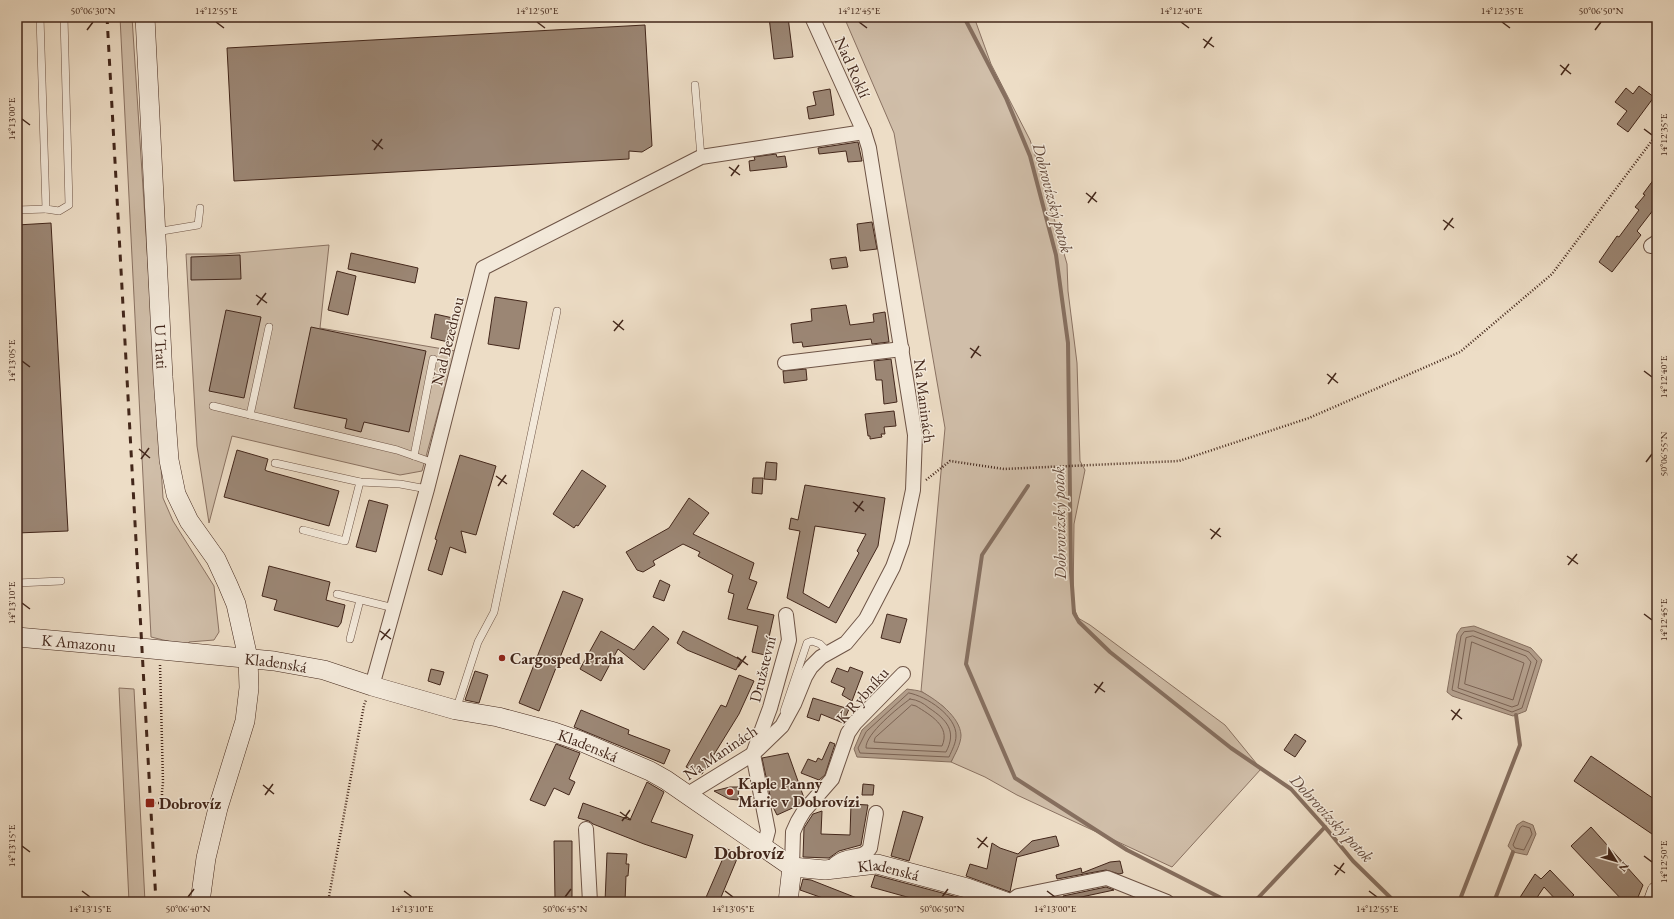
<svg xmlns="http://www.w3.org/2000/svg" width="1674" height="919" viewBox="0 0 1674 919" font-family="'EB Garamond',serif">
  <rect width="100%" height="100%" fill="#edddc6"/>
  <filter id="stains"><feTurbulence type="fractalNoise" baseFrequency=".005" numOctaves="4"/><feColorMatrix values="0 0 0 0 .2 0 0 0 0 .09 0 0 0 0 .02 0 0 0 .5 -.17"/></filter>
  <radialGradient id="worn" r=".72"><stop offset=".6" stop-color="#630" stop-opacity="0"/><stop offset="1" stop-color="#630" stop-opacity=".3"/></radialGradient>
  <g fill="#d0bea9" stroke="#8a7262">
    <polygon points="120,17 132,17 163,498 173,521 214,586 219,632 214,640 189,642 188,646 151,637"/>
    <polygon points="844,17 974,17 991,64 1030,140 1042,176 1067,264 1068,291 1077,363 1080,461 1085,470 1074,524 1073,605 1078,618 1090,625 1225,725 1261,769 1172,867 1017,795 985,777 951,762 957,749 944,707 921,691 945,428 894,133"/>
    <polygon points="329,245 320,328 455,351 422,471 400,475 232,436 209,523 197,446 186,254 225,254"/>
    <polygon points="119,688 134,689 145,902 129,902"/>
  </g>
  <g fill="#b39f8c" stroke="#866f5f">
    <polygon points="1474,626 1531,648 1542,660 1526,711 1513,716 1452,696 1447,692 1457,634 1461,628"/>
    <path d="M907 689C912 690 918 690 922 692 937 700 960 717 961 735 961 744 955 754 951 762L857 757 854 749 862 730Z"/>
    <polygon points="1523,821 1533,825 1536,834 1527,855 1513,852 1508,846 1517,825"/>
  </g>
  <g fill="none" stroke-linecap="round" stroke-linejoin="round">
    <g stroke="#7b6354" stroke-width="1">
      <polygon points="1474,631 1529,652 1537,661 1522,708 1512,712 1452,690 1461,636 1464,632"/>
      <polygon points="1473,636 1526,656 1531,662 1518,705 1512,707 1458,688 1466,638"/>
      <polygon points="1472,642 1524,663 1513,700 1465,684"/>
      <path d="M909 693C926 696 957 716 956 736 956 743 952 750 949 757L860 753 858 748 866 732Z"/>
      <path d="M910 699C918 700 923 703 929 708 947 720 957 731 946 752L866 748C865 734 899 707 910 699Z"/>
      <path d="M912 705 916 706C930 715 951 726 942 746L874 742 875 738Z"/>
      <polygon points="1523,826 1530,828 1532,834 1524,850 1515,848 1513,845 1520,828"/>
    </g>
    <g stroke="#866f5f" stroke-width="4">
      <polyline points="964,17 1006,98 1030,156 1056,255 1068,343 1071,572 1074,613 1079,622 1110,652 1231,748 1291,789 1325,827 1353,861 1395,902"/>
      <polyline points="1028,486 982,555 966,664 1015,778 1127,850 1229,902"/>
      <polyline points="1251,902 1258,898 1325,827"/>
      <polyline points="1459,902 1520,745 1516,715"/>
      <polyline points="1494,902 1513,852"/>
    </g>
  </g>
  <g fill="#9b8674" stroke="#43271b" fill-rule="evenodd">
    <polygon points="769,17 788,17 793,57 774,59"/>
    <polygon points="645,25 652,146 642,152 629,151 629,159 234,181 227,48"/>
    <polygon points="1639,86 1654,97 1628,132 1617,124 1627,111 1615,102 1626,88 1633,94"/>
    <polygon points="830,89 834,115 809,119 807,107 816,105 813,92"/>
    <polygon points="858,142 862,161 848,162 846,151 819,154 818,148"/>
    <polygon points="776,154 777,157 785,156 787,167 750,171 749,161 755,160 754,157"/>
    <polygon points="1657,175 1657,205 1637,231 1641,235 1612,272 1599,262 1617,236 1619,237 1639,210 1635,207 1645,195 1643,194"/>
    <polygon points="872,222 877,249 860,251 857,224"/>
    <polygon points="51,223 68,531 17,533 17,225"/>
    <polygon points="351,253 418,268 415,283 348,269"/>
    <polygon points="240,255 241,279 191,280 191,257"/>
    <polygon points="846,257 848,267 832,269 830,259"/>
    <polygon points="337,271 356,276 348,315 328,310"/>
    <polygon points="495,297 527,302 519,349 488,344"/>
    <polygon points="846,305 850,325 874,322 873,314 885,312 889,342 872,344 871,339 803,347 802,342 793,343 791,324 812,321 811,309"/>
    <polygon points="226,310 261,317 244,398 209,391"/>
    <polygon points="435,314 453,318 448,342 431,338"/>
    <polygon points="311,327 426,351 409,432 364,422 361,432 345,428 347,419 294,408"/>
    <polygon points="891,359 897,402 884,404 882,380 876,380 874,361"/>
    <polygon points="806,369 807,380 784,383 783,371"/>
    <polygon points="894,411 896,426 884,427 885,434 881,434 882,437 870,439 870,436 868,436 865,414"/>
    <polygon points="237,450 268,459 265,470 267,471 339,491 329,526 224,497"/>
    <polygon points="460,455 496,466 476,535 461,531 466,553 450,547 442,575 428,570 437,540 435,539"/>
    <polygon points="766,462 777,463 776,480 764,479"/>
    <polygon points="582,470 606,486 578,526 576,525 574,528 553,514"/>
    <polygon points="753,478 763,478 762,494 752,493"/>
    <path d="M805 485 885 498 878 546 836 623 787 598 800 531 789 529 791 518 798 520ZM815 526 866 534 857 551 859 553 829 608 803 593Z"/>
    <polygon points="689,498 709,513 693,534 754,563 749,579 757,582 747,609 774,615 765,655 752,652 758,626 728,619 734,594 728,592 733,575 698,556 700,552 683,544 653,561 655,565 643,572 637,570 626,552 669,528"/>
    <polygon points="369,500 388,505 376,552 356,547"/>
    <polygon points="269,566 330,582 326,600 345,605 341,623 338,627 274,610 277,600 262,596"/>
    <polygon points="660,580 670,585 664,601 653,597"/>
    <polygon points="563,591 583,599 539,711 519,703"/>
    <polygon points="887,614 907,619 900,643 881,638"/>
    <polygon points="653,626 669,639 644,670 618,649 601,681 580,669 601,631 634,650"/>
    <polygon points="683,631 741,660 736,670 687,650 677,643"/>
    <polygon points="850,667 863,672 852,701 842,695 845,688 831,682 837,668 848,672"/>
    <polygon points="431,669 444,672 440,685 428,681"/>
    <polygon points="475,671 488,675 479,703 465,700"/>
    <polygon points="739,675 754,681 739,714 702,774 686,767 721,705 726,707"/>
    <polygon points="813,698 849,709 843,723 821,714 819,721 807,717"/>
    <polygon points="581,710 629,730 628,734 670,750 664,764 574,727"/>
    <polygon points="1295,734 1306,741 1295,757 1284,750"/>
    <polygon points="830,742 835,744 825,775 819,780 801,773 808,759 816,762 818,758 822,760"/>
    <polygon points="556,744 580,753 569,779 575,782 569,795 554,788 545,806 530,800"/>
    <polygon points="788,753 804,798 797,806 777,815 772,805 762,758"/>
    <polygon points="1591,756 1657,801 1657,827 1652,834 1574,781"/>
    <polygon points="647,782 664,792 651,822 693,835 686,858 644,844 593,824 589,821 578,818 583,803 630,820"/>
    <polygon points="863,784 874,785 873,795 862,795"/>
    <polygon points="730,787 739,787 738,800 729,799 714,791"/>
    <polygon points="851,804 868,805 861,845 839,851 829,858 803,857 804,828 813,814 822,811 821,834 850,835"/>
    <polygon points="903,811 923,817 909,861 891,856"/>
    <polygon points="1591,827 1643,885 1636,902 1624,902 1571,846"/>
    <polygon points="1056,836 1059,846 1017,857 1010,892 966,876 970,864 987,869 992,843 1000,848 1018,854 1032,841"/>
    <polygon points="554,841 572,841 572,900 555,899"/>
    <polygon points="727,849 739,854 719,902 704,902"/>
    <polygon points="607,853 627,854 626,864 629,864 628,876 626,876 625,902 605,902"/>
    <polygon points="1120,861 1123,873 1119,874 1106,870 1057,879 1056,875 1081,868 1082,873 1110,862"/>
    <polygon points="1550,870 1574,895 1566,902 1558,902 1544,887 1534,902 1517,902 1535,874 1541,879"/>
    <polygon points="875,875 961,898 959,902 925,902 871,887"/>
    <polygon points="803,879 811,880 867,902 834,902 800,890"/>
    <polygon points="1106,887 1114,890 1072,899 1071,902 1065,902 1063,896"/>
  </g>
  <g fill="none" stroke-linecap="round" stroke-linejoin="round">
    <defs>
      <g id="lane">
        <polyline points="40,17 46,209 59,211 69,205 64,17"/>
        <polyline points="695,85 701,157"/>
        <polyline points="17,210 46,209"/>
        <polyline points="156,232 198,225 200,208"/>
        <polyline points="213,406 397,450 434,463"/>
        <polyline points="250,415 269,327"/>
        <polyline points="414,456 433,359"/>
        <polyline points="275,463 360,482 400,484 427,489"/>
        <polyline points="303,530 345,541 360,482"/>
        <polyline points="17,583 61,581"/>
        <polyline points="337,594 394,608"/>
        <polyline points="350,639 360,600"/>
        <polyline points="456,710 478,642 494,612 557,311"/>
        <polyline points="784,711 807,643 812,641 820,644 829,653"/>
      </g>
      <g id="street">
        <polyline points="1651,246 1657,242"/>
        <polyline points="785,363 902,349"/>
        <polyline points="372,686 427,489 483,268 701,157 864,132"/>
        <polyline points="688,794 753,754 782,726 794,704 805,677 811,667 821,657 846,643 866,619 893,567 902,542 913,490 915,435 869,148 864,132 812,17"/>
        <polyline points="586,829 590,902"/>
        <polyline points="764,846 768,831 753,754 770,708 789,640 786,615"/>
        <path d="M835 864C838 862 841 860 844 859 853 855 864 858 870 848L876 813"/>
        <polyline points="792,867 793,832 798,821 804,811 832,779 848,733 855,723 903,674"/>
        <polyline points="1010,902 1018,896 1107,878 1167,902"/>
      </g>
      <g id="secondary">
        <path id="s1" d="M145 17 163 377 169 460 176 494 189 521 216 559 228 585 236 604 248 658 249 688 245 721 218 808 206 858 200 902"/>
        <path id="s2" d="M17 637 141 648 274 661 324 670 372 686 456 710 498 717 554 732 580 741 650 771 666 780 792 867 825 870 877 864 967 888 1006 902"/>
        <polyline points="788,902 792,867"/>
        <polyline points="1653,902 1657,891"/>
      </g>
    </defs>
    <use href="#lane" stroke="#6e5446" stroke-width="8"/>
    <use href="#street" stroke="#6e5446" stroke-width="16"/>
    <use href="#secondary" stroke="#43271b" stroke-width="20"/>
    <g stroke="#43271b" stroke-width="2.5" stroke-dasharray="1 2" stroke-linecap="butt">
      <polyline points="926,480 950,461 1004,469 1179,461 1309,418 1460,352 1552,274 1657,134"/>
      <polyline points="155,803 162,803 162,791 163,782 160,664"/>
      <polyline points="328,902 364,705 366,700"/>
    </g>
    <use href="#lane" stroke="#f3e9da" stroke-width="7"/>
    <use href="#street" stroke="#f3e9da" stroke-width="14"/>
    <use href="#secondary" stroke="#f3e9da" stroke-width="19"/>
    <polyline stroke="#43271b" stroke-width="3" stroke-dasharray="7 7" stroke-linecap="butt" points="107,17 156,902"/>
  </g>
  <path fill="none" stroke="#43271b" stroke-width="1.5" d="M216 22 224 28M537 22 545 28M859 22 867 28M1181 22 1189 28M1502 22 1510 28M87 30 93 22M1595 30 1601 22M1203 39 1214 47M1204 48 1212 37M1560 65 1571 74M1561 75 1569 64M22 119 30 125M1644 129 1652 135M372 140 383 149M374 150 382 139M729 167 740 175M731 176 739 165M1086 193 1097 202M1088 203 1096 192M1443 220 1454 228M1444 230 1453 218M256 295 267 303M257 305 266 293M613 321 624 330M614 331 623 320M970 348 981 356M971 358 979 346M22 361 30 367M1644 371 1652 377M1327 374 1338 383M1328 384 1336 373M139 449 150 458M141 459 149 448M1646 462 1652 454M496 476 507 484M498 486 506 475M853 502 864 511M855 512 863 501M1210 529 1221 537M1211 539 1220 528M1567 556 1578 564M1568 565 1577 554M22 603 30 609M1644 614 1652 620M380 631 391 639M381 640 390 629M737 657 748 665M738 667 746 656M1094 684 1105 692M1095 693 1103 682M1451 710 1462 719M1452 720 1460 709M263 785 274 794M265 795 273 784M620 812 631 820M622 821 630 810M977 838 988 847M22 846 30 852M978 848 987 837M1644 856 1652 862M1334 865 1345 873M1335 875 1344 863M82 891 90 897M404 891 412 897M725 891 733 897M1047 891 1055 897M1369 891 1377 897M188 897 194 889M565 897 571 889M942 897 948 889"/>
  <g fill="#8f2418" stroke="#f3e9da" stroke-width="1.5">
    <circle cx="502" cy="658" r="4"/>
    <circle cx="730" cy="792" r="4"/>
    <rect x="145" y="798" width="10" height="10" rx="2"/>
  </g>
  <g text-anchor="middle" stroke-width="3" stroke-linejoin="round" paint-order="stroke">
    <g font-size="16" fill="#43271b" stroke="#f3e9da">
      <text transform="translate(853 67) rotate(66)" y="6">Nad Roklí</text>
      <text transform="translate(447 341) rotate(-76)" y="6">Nad Bezednou</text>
      <text dy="6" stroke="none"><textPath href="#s1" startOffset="330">U Trati</textPath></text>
      <text transform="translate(925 401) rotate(83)" y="6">Na Maninách</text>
      <text dy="6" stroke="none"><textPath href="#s2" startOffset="62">K Amazonu</textPath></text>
      <text dy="6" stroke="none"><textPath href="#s2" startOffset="260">Kladenská</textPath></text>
      <text transform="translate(762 669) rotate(-76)" y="6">Družstevní</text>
      <text transform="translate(862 695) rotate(-48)" y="6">K Rybníku</text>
      <text dy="6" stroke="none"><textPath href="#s2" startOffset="584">Kladenská</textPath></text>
      <text transform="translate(720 752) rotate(-34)" y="6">Na Maninách</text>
      <text dy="6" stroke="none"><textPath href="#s2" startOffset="920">Kladenská</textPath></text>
    </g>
    <g font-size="16" font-weight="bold" fill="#43271b" stroke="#f3e9da" text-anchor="start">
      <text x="510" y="664">Cargosped Praha</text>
      <text x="738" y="789">Kaple Panny<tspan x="738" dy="18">Marie v Dobrovízi</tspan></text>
      <text x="159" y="809">Dobrovíz</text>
    </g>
    <g font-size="17" font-style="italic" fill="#654b3d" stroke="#f3e9da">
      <text transform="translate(1053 198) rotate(75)" y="6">Dobrovízský potok</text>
      <text transform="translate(1059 523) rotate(-91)" y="6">Dobrovízský potok</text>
      <text transform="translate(1332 818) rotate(47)" y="6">Dobrovízský potok</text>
    </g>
    <g font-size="18" font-weight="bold" fill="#43271b" stroke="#f3e9da">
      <text x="749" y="859">Dobrovíz</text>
    </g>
  </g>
  <rect width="1674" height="919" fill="none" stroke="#edddc6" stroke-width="44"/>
  <g transform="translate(1616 861) rotate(127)" stroke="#f3e9da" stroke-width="3" paint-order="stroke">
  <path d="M0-3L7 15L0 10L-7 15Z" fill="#43271b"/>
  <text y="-6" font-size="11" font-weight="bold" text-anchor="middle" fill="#43271b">N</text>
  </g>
  <rect x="22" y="22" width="1630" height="875" fill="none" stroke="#43271b" stroke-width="1.5"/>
  <g font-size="10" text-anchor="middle" fill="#43271b">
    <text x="93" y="14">50°06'30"N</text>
    <text x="216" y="14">14°12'55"E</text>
    <text x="537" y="14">14°12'50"E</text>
    <text x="859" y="14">14°12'45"E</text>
    <text x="1181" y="14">14°12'40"E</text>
    <text x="1502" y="14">14°12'35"E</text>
    <text x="1601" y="14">50°06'50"N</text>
    <text transform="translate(11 119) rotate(-90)" y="4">14°13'00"E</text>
    <text transform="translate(1663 135) rotate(-90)" y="4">14°12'35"E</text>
    <text transform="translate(11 361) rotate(-90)" y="4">14°13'05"E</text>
    <text transform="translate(1663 377) rotate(-90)" y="4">14°12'40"E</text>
    <text transform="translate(1663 454) rotate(-90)" y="4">50°06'55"N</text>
    <text transform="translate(11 603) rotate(-90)" y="4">14°13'10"E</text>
    <text transform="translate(1663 620) rotate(-90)" y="4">14°12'45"E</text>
    <text transform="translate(11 846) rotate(-90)" y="4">14°13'15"E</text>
    <text transform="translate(1663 862) rotate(-90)" y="4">14°12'50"E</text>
    <text x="90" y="912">14°13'15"E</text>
    <text x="188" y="912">50°06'40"N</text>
    <text x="412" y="912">14°13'10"E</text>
    <text x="565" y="912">50°06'45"N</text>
    <text x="733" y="912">14°13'05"E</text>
    <text x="942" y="912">50°06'50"N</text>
    <text x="1055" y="912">14°13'00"E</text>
    <text x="1377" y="912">14°12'55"E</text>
  </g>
  <rect width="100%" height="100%" filter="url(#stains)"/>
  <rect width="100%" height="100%" fill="url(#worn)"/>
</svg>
